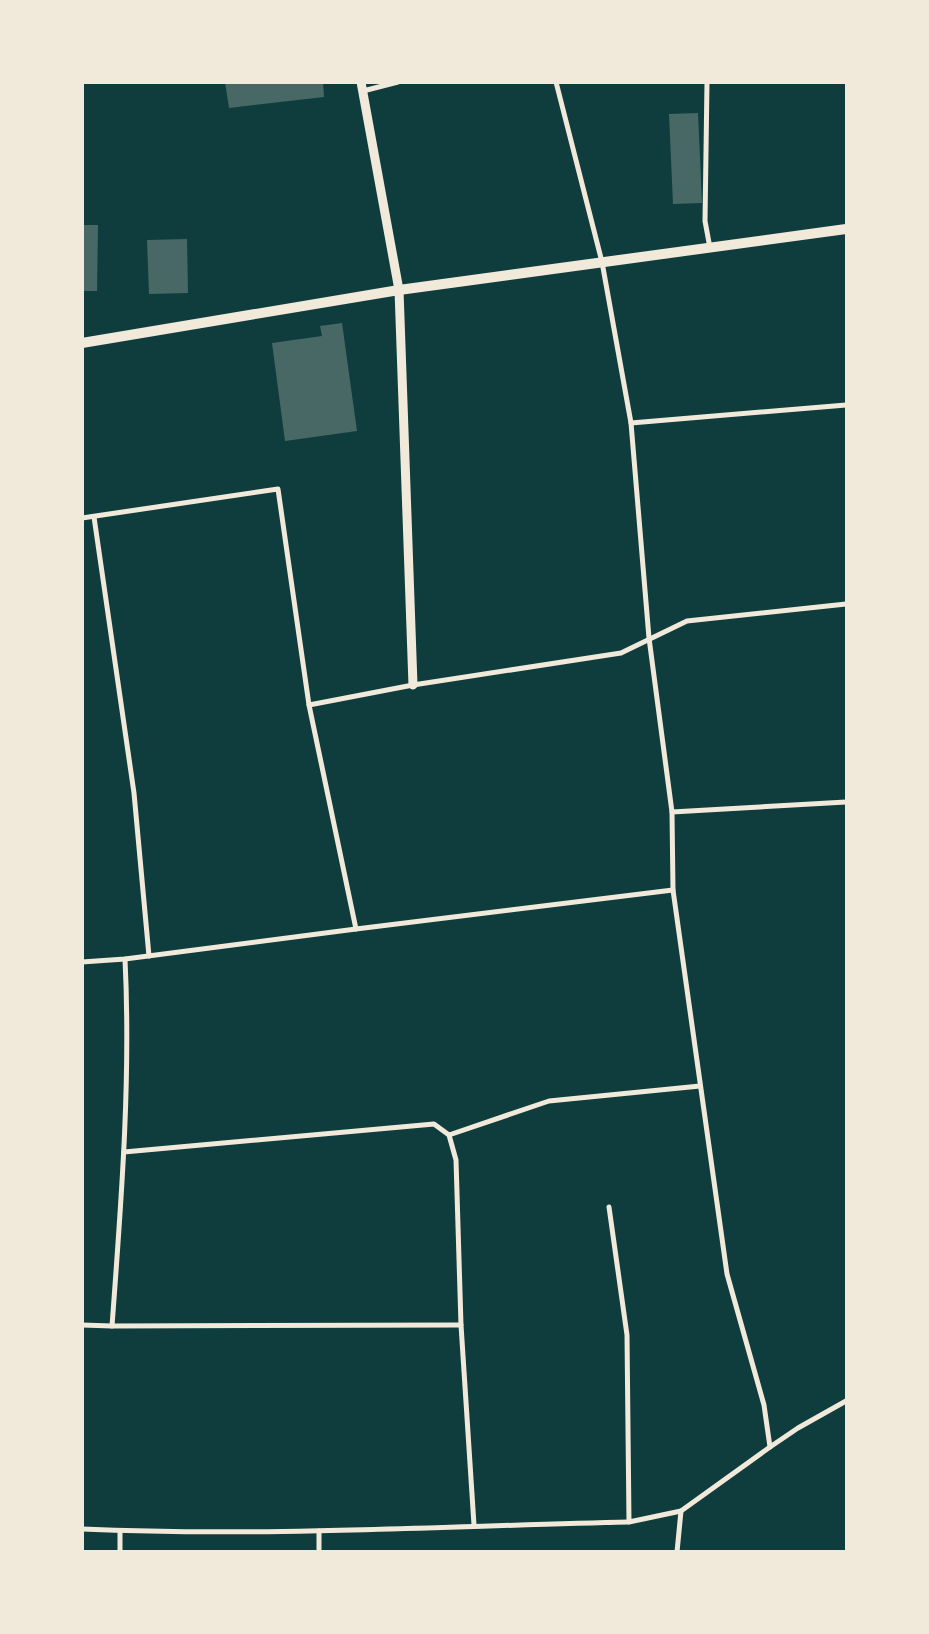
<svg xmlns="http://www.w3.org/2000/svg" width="929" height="1634" viewBox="0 0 929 1634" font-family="'Playfair Display',serif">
  <rect width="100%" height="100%" fill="#0f3d3e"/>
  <g fill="#486865">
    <polygon points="225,82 323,82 324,97 229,108"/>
    <polygon points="698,113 702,203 673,204 669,114"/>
    <polygon points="82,225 98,225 97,291 82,291"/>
    <polygon points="187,239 188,293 149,294 147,240"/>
    <polygon points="342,323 357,431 285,441 272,343 322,336 320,326"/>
  </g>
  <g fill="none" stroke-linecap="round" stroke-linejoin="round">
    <g stroke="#f1e9da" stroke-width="5">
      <polyline points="556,82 602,262 631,423 649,638 672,812 673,890 727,1274 764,1405 770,1447"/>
      <polyline points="707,82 705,221 710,248"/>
      <polyline points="363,91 398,82"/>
      <polyline points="631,423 846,405"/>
      <polyline points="94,517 134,793 149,956"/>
      <polyline points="82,518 278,489 309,705 356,929 673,890"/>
      <polyline points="309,705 413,685 621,653 687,621 846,604"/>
      <polyline points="672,812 846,802"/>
      <polyline points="82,962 125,959 356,929"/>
      <polyline points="449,1135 549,1101 700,1086"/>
      <polyline points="124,1152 434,1124 449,1135 456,1160 461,1325 474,1525"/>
      <polyline points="609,1207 627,1335 629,1522 681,1511 770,1447 798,1428 846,1401"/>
      <polyline points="82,1325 112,1326 461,1325"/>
      <path d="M112 1326C121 1204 131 1082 125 959"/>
      <path d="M82 1529C264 1537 447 1526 629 1522"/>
      <polyline points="319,1531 319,1552"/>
      <polyline points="120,1552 120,1531"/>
      <polyline points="677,1552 681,1511"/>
    </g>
    <polyline stroke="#f1e9da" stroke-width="9" points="361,82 399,290 413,685"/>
    <polyline stroke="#f1e9da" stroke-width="10" points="82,343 399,290 846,229"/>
  </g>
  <rect width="929" height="1634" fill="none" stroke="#f1e9da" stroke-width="168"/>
</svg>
